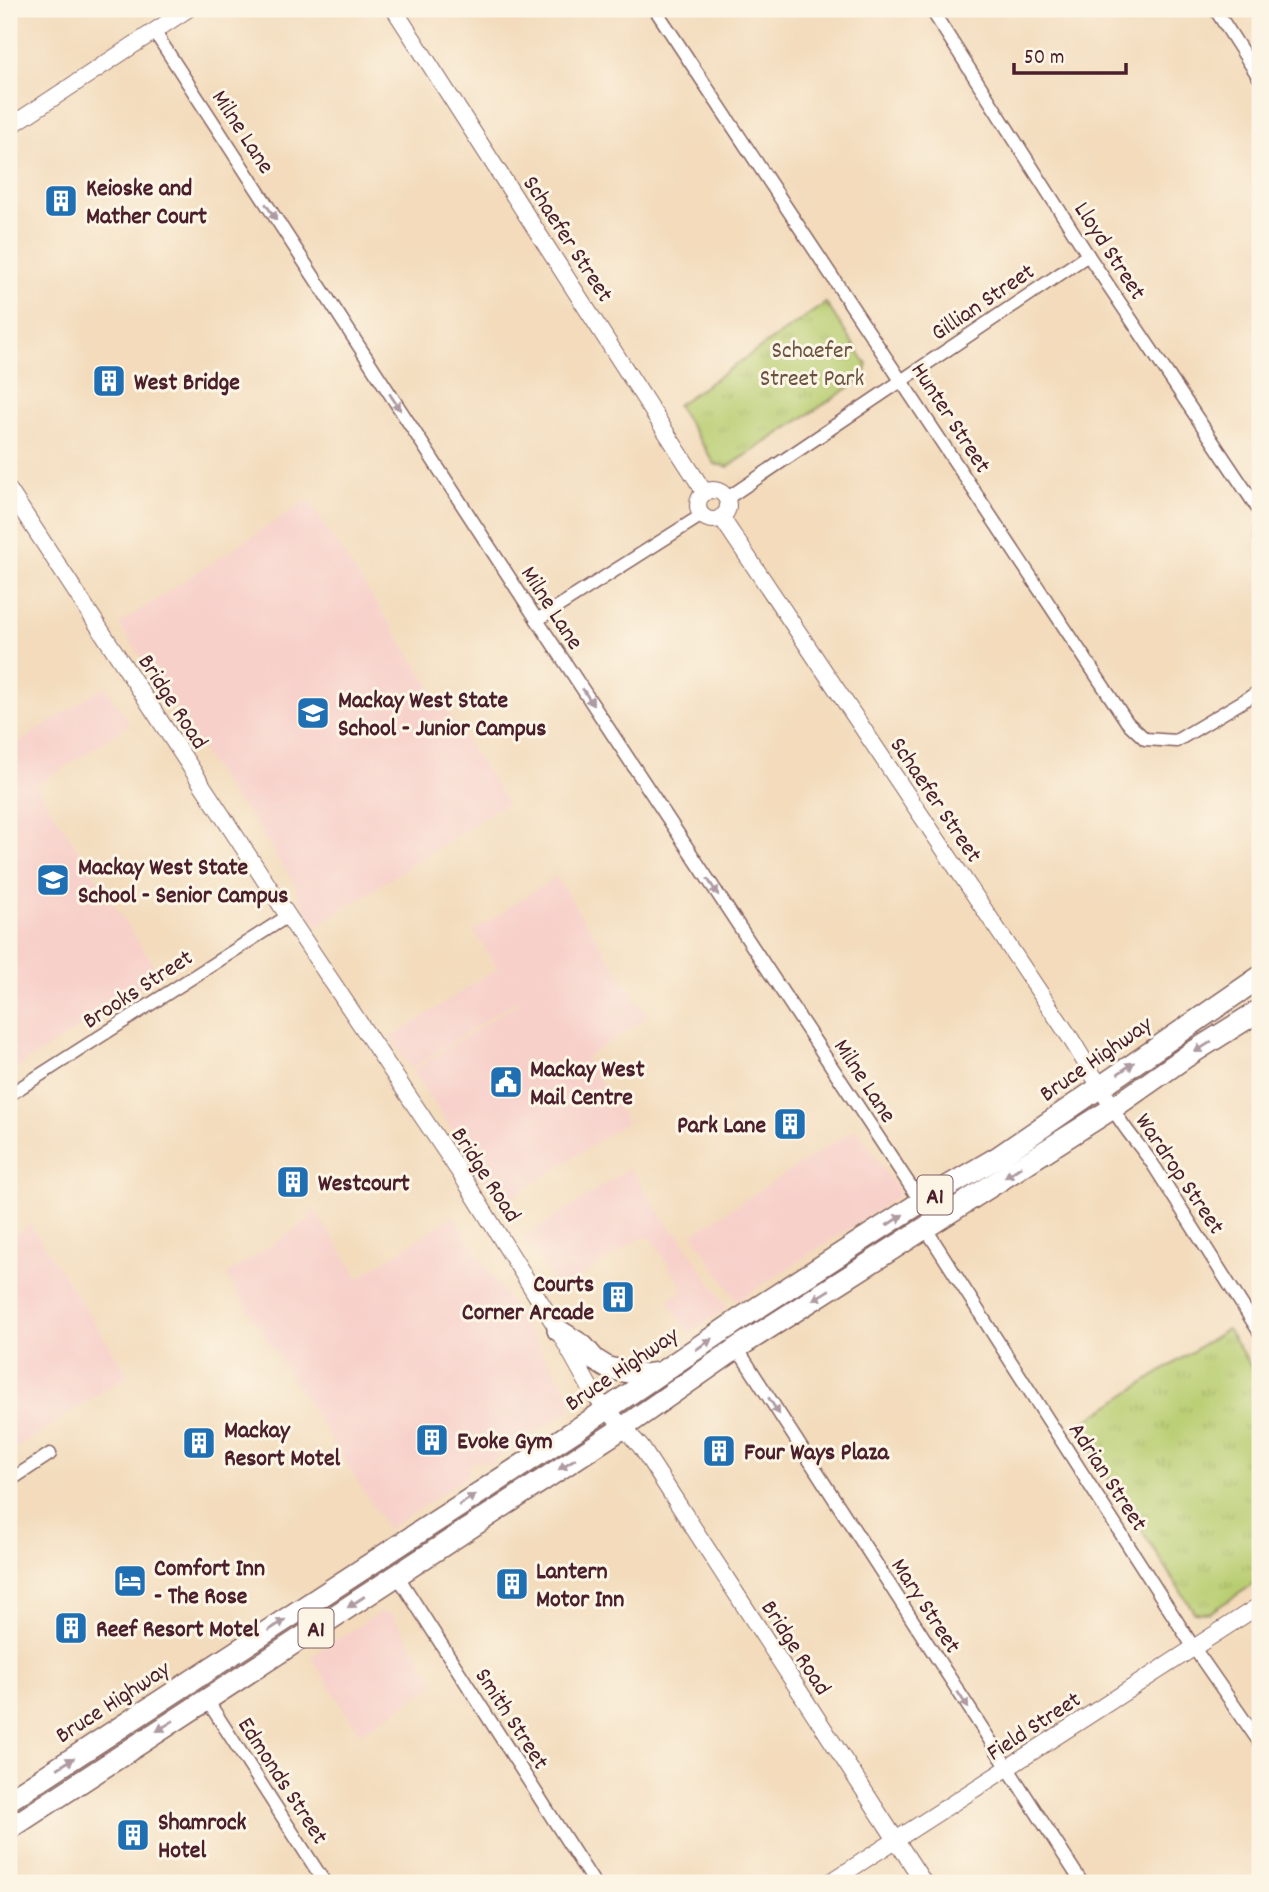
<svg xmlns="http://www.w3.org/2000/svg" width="1269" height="1892" viewBox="0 0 1269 1892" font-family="Dekko,sans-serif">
  <defs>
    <pattern id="grass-tufts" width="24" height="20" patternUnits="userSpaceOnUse" patternTransform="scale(1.75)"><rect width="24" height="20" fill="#b8cd71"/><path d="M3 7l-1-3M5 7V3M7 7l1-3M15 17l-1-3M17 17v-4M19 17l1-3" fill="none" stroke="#a0b062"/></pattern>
  </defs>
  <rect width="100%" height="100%" fill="#fcf5e5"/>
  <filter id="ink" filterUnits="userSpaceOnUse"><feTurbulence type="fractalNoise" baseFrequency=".0143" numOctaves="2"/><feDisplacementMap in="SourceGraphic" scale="14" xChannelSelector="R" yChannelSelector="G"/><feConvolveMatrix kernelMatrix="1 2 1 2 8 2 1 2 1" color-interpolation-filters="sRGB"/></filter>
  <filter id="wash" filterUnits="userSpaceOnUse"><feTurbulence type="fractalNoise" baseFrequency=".00686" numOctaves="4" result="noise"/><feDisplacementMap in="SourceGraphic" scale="28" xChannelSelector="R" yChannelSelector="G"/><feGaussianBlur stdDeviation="1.57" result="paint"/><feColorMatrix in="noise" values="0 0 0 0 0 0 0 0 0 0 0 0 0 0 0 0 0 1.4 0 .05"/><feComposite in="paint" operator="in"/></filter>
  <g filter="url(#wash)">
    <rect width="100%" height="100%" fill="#f3dbbc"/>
    <g fill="#f7d0ca">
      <polygon points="308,500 507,803 317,926 297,895 296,886 244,807 236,802 119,624"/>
      <polygon points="105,686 130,724 36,786 160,975 9,1073 9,745 11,748"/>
      <polygon points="556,877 648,1017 585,1058 627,1122 501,1205 413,1071 520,1001 518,999 411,1069 391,1038 498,968 474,931"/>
      <polygon points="856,1128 898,1191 897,1197 737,1301 693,1234"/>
      <polygon points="630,1168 674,1234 677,1232 727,1308 689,1333 668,1301 685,1290 651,1238 642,1237 558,1292 546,1270 523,1238"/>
      <polygon points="313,1208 359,1278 453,1216 572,1397 570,1410 489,1463 476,1460 470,1464 467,1477 388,1529 226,1275 311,1219 307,1213"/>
      <polygon points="30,1224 128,1375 9,1453 9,1238"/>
      <polygon points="380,1612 392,1615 437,1684 360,1733 311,1657"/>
    </g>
    <g fill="url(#grass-tufts)" stroke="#81764e" stroke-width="2">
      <polygon points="826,303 867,365 864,378 728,467 715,464 677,405"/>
      <polygon points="1227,1329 1260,1380 1260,1580 1209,1613 1194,1612 1076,1427"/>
    </g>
  </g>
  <g filter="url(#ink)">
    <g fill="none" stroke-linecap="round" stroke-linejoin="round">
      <defs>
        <g id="minor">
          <polyline points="655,9 1127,722 1145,739 1176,741 1260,691"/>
          <polyline points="931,9 1088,255 1260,512"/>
          <polyline points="1215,9 1260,79"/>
          <polyline points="154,31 537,620 921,1202"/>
          <polyline points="726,499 1088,255"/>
          <polyline points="1260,527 1260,537"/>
          <polyline points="537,620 702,515"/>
          <polyline points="9,1095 288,916"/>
          <path d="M1113 1108C1123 1129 1141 1146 1154 1166L1260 1333"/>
          <polyline points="926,1229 1194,1648 1260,1743"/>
          <polyline points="737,1348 1082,1883"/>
          <polyline points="9,1481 50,1454"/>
          <polyline points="397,1575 594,1883"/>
          <polyline points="207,1700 325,1883"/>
        </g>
        <g id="tertiary">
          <polyline points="394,9 705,493"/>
          <polyline points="9,127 188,9"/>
          <polyline points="9,490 288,916 462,1176 558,1330 594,1395 641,1447 924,1883"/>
          <circle cx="713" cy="505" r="15"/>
          <polyline points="721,517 1071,1039 1113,1108"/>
          <polyline points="829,1883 1260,1605"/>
        </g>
        <g id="trunk">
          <polyline points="558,1330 583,1346 595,1360 608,1368 644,1375 660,1373"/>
          <polyline points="9,1800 588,1422 740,1319 921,1202 1000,1156 1260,977"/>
          <polyline points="9,1829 624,1427 737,1348 1113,1108 1187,1056 1260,1010"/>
        </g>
      </defs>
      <use href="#minor" stroke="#85615e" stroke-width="15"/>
      <use href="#tertiary" stroke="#85615e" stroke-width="18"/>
      <use href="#trunk" stroke="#85615e" stroke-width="24"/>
      <use href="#minor" stroke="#fff" stroke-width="12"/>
      <use href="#tertiary" stroke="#fff" stroke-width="16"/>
      <use href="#trunk" stroke="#fff" stroke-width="21"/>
    </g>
    <defs><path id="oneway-solid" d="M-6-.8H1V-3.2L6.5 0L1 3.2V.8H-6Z" transform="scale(1.75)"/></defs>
    <g fill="#ae9aa0">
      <use href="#oneway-solid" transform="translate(271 212) rotate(57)"/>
      <use href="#oneway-solid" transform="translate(395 402) rotate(57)"/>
      <use href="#oneway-solid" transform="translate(588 697) rotate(57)"/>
      <use href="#oneway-solid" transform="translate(713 887) rotate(57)"/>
      <use href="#oneway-solid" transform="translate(1203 1047) rotate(148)"/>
      <use href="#oneway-solid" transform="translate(1126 1068) rotate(-35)"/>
      <use href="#oneway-solid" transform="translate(1013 1172) rotate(147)"/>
      <use href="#oneway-solid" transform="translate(895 1220) rotate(-33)"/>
      <use href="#oneway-solid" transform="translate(821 1295) rotate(148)"/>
      <use href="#oneway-solid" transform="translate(704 1344) rotate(-35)"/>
      <use href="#oneway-solid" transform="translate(774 1406) rotate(57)"/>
      <use href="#oneway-solid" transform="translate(567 1464) rotate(147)"/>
      <use href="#oneway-solid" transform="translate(467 1500) rotate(-33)"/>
      <use href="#oneway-solid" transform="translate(356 1602) rotate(147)"/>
      <use href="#oneway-solid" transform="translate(277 1625) rotate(-33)"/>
      <use href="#oneway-solid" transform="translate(963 1700) rotate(57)"/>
      <use href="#oneway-solid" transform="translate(165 1726) rotate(148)"/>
      <use href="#oneway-solid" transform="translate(66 1763) rotate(-33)"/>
    </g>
  </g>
  <defs>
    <symbol id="building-square" viewBox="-11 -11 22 22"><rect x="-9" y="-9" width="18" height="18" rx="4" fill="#1f6fb2" stroke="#fcf5e5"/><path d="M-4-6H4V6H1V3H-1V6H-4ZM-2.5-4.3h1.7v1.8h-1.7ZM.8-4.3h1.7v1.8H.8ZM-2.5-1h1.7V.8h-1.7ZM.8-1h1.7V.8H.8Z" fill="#fff"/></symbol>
    <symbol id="school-square" viewBox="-11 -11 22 22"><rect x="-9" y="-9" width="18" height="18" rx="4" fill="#1f6fb2" stroke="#fcf5e5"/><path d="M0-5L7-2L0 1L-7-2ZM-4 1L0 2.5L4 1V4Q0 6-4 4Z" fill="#fff"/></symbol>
    <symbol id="civic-square" viewBox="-11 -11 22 22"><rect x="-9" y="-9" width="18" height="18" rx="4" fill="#1f6fb2" stroke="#fcf5e5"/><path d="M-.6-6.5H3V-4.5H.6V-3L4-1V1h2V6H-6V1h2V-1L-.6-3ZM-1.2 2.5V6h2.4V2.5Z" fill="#fff"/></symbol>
    <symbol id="hotel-square" viewBox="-11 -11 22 22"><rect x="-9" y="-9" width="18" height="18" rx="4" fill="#1f6fb2" stroke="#fcf5e5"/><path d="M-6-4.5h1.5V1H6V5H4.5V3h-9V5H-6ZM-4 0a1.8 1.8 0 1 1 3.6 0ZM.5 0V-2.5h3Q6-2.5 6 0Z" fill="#fff"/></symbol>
  </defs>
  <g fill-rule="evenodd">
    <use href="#building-square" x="42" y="182" width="38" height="38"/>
    <use href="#building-square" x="90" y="362" width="38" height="38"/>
    <use href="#school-square" x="294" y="694" width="38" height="38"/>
    <use href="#school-square" x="34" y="861" width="38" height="38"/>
    <use href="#civic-square" x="487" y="1063" width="38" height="38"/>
    <use href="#building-square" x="771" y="1105" width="38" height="38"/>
    <use href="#building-square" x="274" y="1163" width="38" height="38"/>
    <use href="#building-square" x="599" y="1278" width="38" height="38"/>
    <use href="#building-square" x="413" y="1421" width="38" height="38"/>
    <use href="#building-square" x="180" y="1424" width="38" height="38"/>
    <use href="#building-square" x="700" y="1432" width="38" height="38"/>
    <use href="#hotel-square" x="111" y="1562" width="38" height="38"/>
    <use href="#building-square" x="493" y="1565" width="38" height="38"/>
    <use href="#building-square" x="52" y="1609" width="38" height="38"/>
    <use href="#building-square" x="114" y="1816" width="38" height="38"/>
  </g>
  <g text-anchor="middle" stroke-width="6" stroke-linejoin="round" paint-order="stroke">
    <g fill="#fcf5e5" stroke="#7f5f63" stroke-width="2">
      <rect x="917.5" y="1175.5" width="35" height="39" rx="5"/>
      <rect x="298.5" y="1608.5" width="35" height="39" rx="5"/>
    </g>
    <g font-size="23" font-weight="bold" fill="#4a1f2b">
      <text x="935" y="1203">A1</text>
      <text x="316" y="1636">A1</text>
    </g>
    <g font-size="24" fill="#4a1f2b" stroke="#fcf5e5">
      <text transform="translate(244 131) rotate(57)" y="8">Milne Lane</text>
      <text transform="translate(569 238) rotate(57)" y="8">Schaefer Street</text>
      <text transform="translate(1111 250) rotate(57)" y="8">Lloyd Street</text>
      <text transform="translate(982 301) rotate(-34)" y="8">Gillian Street</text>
      <text transform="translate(952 417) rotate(57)" y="8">Hunter Street</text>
      <text transform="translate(553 607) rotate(57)" y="8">Milne Lane</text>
      <text transform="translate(174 701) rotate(57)" y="8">Bridge Road</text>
      <text transform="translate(937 799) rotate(56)" y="8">Schaefer Street</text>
      <text transform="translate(137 988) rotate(-33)" y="8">Brooks Street</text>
      <text transform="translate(1095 1058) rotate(-35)" y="8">Bruce Highway</text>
      <text transform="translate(866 1080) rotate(57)" y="8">Milne Lane</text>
      <text transform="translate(1181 1173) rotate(56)" y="8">Wardrop Street</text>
      <text transform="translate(487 1174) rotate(57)" y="8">Bridge Road</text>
      <text transform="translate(621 1368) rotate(-34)" y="8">Bruce Highway</text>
      <text transform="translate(1109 1476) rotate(57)" y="8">Adrian Street</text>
      <text transform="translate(927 1605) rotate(57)" y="8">Mary Street</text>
      <text transform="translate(797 1647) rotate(57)" y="8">Bridge Road</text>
      <text transform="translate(112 1701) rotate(-33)" y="8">Bruce Highway</text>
      <text transform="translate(513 1718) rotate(57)" y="8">Smith Street</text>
      <text transform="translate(1033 1725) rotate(-33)" y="8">Field Street</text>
      <text transform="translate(284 1780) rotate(57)" y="8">Edmonds Street</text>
    </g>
    <g font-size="24" font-weight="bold" fill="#4a1f2b" stroke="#fcf5e5" text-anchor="start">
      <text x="86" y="195">Keioske and<tspan x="86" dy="28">Mather Court</tspan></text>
      <text x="134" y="389">West Bridge</text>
      <text x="338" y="707">Mackay West State<tspan x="338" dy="28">School - Junior Campus</tspan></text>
      <text x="78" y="874">Mackay West State<tspan x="78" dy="28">School - Senior Campus</tspan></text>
      <text x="530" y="1076">Mackay West<tspan x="530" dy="28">Mail Centre</tspan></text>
      <text x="766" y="1132" text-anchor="end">Park Lane</text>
      <text x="318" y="1190">Westcourt</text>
      <text x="594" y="1291" text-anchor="end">Courts<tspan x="594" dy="28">Corner Arcade</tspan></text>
      <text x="224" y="1437">Mackay<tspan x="224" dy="28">Resort Motel</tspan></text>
      <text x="457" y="1448">Evoke Gym</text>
      <text x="744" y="1459">Four Ways Plaza</text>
      <text x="154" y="1575">Comfort Inn<tspan x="154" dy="28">- The Rose</tspan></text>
      <text x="536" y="1578">Lantern<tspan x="536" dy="28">Motor Inn</tspan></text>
      <text x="96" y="1636">Reef Resort Motel</text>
      <text x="158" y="1829">Shamrock<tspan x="158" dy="28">Hotel</tspan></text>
    </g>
    <g font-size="24" fill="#6b5340" stroke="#fcf5e5">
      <text x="812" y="357">Schaefer<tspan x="812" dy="28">Street Park</tspan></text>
    </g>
  </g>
  <rect width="1269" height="1892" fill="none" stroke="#fcf5e5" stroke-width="35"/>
  <path d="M1014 63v10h112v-10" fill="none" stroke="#4a1f2b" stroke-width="3.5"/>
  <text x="1024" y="63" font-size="21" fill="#4a1f2b" stroke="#fcf5e5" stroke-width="5" paint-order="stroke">50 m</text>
</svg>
